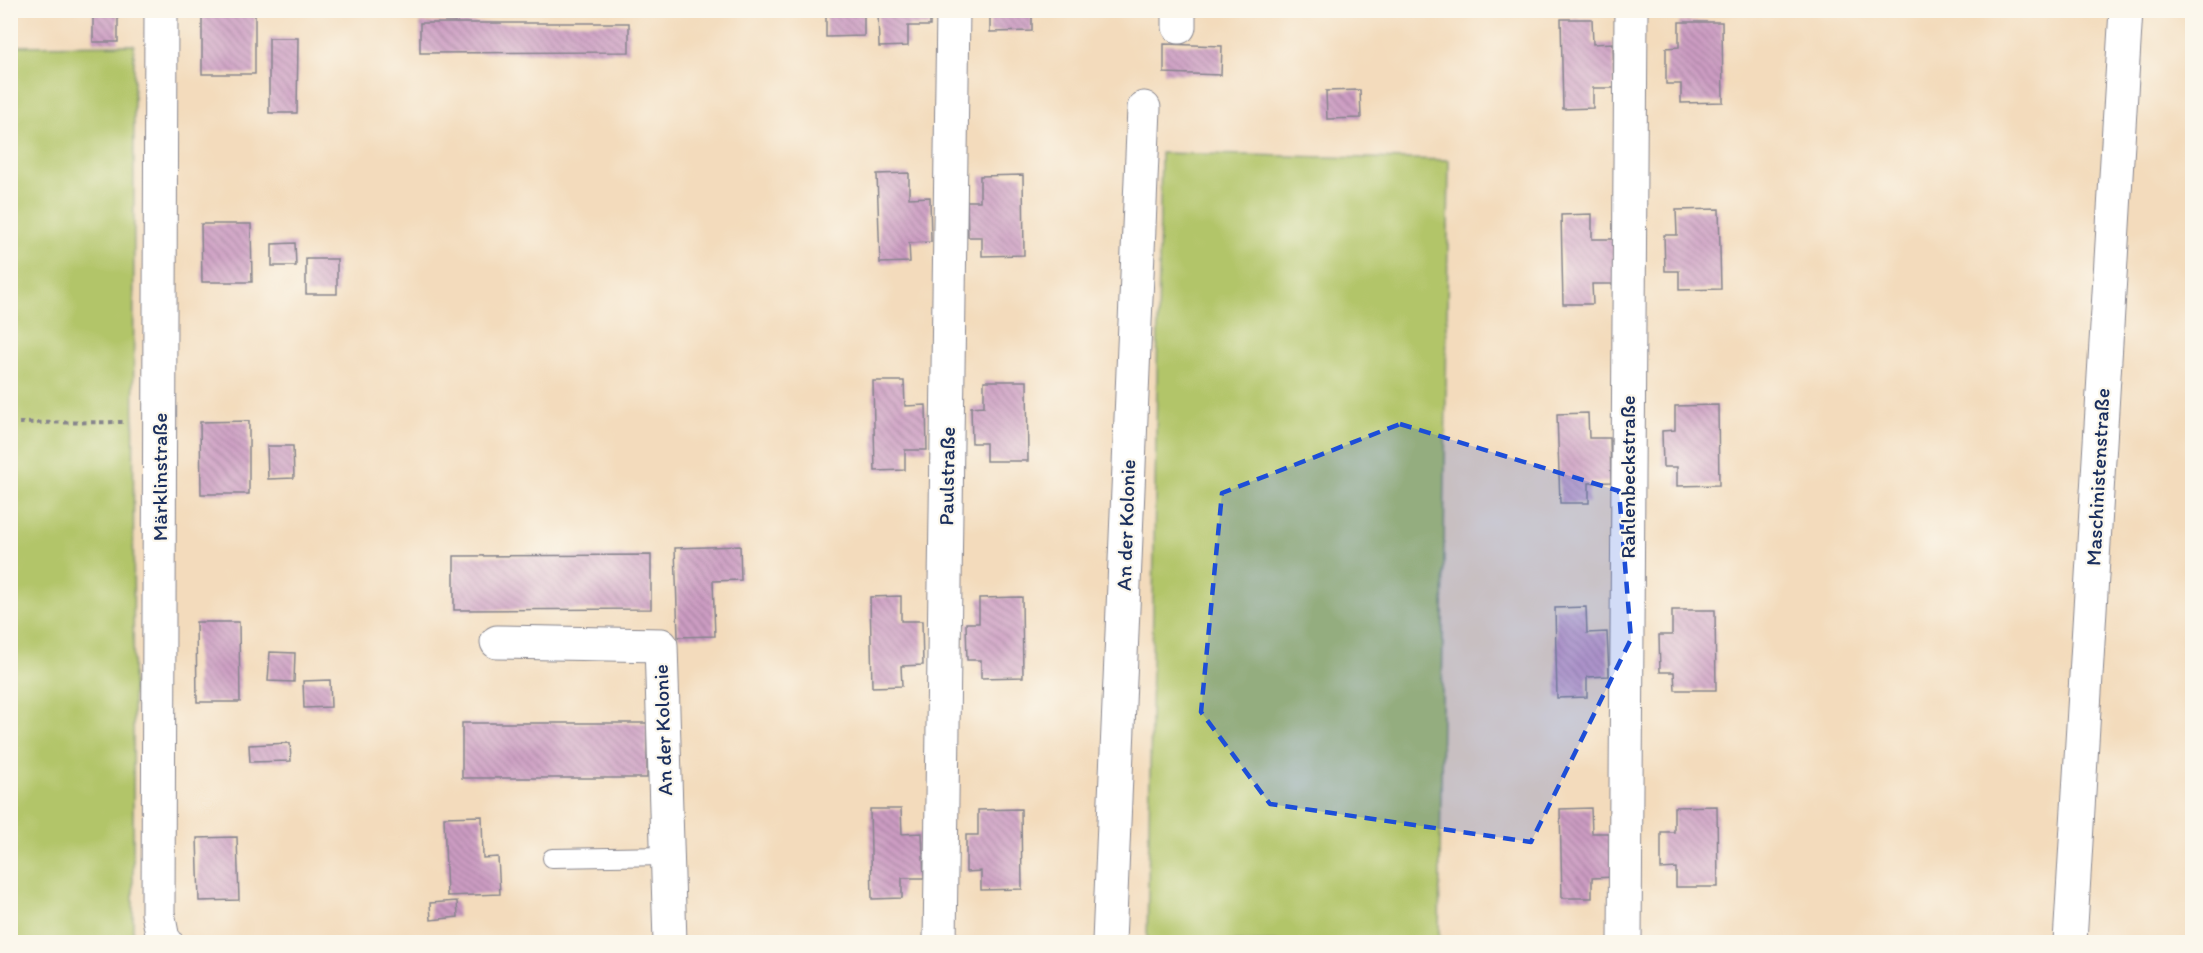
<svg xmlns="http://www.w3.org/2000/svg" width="2203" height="953" viewBox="0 0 2203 953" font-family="Itim,sans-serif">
  <defs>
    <pattern id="building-back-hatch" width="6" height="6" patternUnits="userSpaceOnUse" patternTransform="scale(1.5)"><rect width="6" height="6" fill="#cc9cc2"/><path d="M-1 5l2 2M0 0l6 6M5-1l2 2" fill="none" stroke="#a580a1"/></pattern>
  </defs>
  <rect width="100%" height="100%" fill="#fbf7ec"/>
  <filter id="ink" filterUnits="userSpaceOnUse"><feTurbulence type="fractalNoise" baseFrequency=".0167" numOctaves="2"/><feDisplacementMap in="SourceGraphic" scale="12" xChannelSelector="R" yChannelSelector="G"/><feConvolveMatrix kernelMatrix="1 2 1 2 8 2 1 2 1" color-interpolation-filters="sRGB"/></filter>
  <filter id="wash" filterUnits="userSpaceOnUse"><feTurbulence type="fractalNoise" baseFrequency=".008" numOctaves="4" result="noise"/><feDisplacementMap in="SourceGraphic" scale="24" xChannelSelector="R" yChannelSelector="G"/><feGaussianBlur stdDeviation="1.35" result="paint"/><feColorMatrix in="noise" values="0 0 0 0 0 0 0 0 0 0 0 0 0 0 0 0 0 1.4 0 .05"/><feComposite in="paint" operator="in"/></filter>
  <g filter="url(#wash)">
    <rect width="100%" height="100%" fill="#f3dbbc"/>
    <g fill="#b2c569" stroke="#667a64" stroke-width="1.5">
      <polygon points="134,45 133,942 11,942 11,46"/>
      <polygon points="1161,153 1449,160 1439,942 1147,942"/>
    </g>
    <g id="blocks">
      <g fill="url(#building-back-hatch)">
        <rect x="93" y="10" width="25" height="32"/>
        <rect x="202" y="10" width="53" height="64"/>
        <polygon points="826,10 864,10 864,36 826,37"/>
        <polygon points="878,10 930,10 930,26 908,26 908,46 879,47"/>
        <polygon points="976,10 1032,10 1032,31 990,32 990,13 976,13"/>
        <polygon points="1561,19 1592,19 1593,44 1613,43 1614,88 1593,88 1593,108 1563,109"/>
        <polygon points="1679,22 1722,22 1723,102 1681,103 1681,84 1666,84 1666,48 1679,47"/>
        <polygon points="420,23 629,23 629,52 420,53"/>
        <polygon points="269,38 298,38 297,113 269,113"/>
        <polygon points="1164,44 1222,46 1221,75 1164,73"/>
        <polygon points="1360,90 1361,118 1327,119 1326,91"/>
        <polygon points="909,173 909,198 930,197 931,242 909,243 910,262 880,263 877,174"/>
        <polygon points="1023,175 1024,255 982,256 982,237 968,237 967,201 980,201 980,176"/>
        <polygon points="1719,209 1721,289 1679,290 1679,271 1665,271 1664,235 1677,235 1676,210"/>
        <polygon points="1592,214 1592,239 1614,239 1615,284 1592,284 1593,304 1563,304 1561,215"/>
        <polygon points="201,224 251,224 252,282 202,282"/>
        <polygon points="295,243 296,266 272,266 272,244"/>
        <rect x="306" y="259" width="31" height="35"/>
        <polygon points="873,381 904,381 905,406 926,405 927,450 905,450 905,470 875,471"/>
        <polygon points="984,381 1027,381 1028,461 986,461 986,443 972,443 971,407 984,406"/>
        <polygon points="1718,405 1719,485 1677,486 1677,467 1663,467 1662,431 1675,430 1675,406"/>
        <polygon points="1588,413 1589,438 1610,438 1611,482 1589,483 1589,503 1560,503 1557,414"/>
        <polygon points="249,421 249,494 201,494 200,422"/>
        <polygon points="267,446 293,446 294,478 268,479"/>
        <polygon points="740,546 741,580 713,581 715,636 678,637 675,548"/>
        <polygon points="651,555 651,609 454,610 454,556"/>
        <polygon points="901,596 901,621 922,621 923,665 901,666 902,686 872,687 870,597"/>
        <polygon points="1022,597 1023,677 981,678 981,660 967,660 966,623 979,623 979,598"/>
        <polygon points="1586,607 1587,633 1607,632 1609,676 1587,677 1587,697 1557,698 1555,608"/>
        <polygon points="1672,610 1715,610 1716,690 1675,690 1674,672 1660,672 1659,635 1672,635"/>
        <polygon points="196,622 239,622 240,702 197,702"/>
        <polygon points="270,652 295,653 294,682 268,681"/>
        <polygon points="330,680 331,707 304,708 303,681"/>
        <rect x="462" y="723" width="185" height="55"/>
        <polygon points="290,743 291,761 250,762 249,745"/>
        <polygon points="1717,806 1718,887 1676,887 1676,868 1661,869 1661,832 1674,832 1674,807"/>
        <polygon points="1591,808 1592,833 1613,833 1614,877 1592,878 1592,898 1562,898 1560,809"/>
        <polygon points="870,809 901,809 902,834 922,833 924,878 902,878 902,898 872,899"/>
        <polygon points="1021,809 1022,889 981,890 981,871 966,872 966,835 978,835 978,810"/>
        <polygon points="482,816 483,858 498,857 500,894 447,896 444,817"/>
        <polygon points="237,837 239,900 199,901 197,838"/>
        <polygon points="457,901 458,917 431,920 430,903"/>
      </g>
    </g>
  </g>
  <g filter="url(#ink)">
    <use href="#blocks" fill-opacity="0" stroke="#87858d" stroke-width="1.5"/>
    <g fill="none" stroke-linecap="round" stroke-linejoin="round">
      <defs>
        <polyline id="lane" points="552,858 667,856"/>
        <g id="street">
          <polyline points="161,10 158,913 163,939 166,942"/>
          <polyline points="1179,10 1179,27"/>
          <polyline points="497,642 661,645 670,942"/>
          <polyline points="940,942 953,10"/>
          <polyline points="1109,942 1144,108"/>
          <polyline points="1625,942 1631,10"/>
          <polyline points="2070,942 2126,10"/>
        </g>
      </defs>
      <use href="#lane" stroke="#87858d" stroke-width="20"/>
      <use href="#street" stroke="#87858d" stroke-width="35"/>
      <polyline stroke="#87858d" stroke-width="4" stroke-dasharray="4.5 4.5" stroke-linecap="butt" points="10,423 126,422"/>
      <use href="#lane" stroke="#fff" stroke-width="18"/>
      <use href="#street" stroke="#fff" stroke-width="33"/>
    </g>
  </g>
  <path fill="#1d4ed8" fill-opacity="0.2" stroke="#1d4ed8" stroke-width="4.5" stroke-dasharray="12 8" stroke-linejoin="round" d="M1400 424 1619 491 1631 639 1531 842 1270 804 1201 712 1222 493Z"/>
  <g text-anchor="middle" stroke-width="4.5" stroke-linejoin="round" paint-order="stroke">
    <g font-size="21" fill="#1b2f5e" stroke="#fbf7ec">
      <text transform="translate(947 476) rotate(-89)" y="7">Paulstraße</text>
      <text transform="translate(160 477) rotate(-90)" y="7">Märklinstraße</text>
      <text transform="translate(1628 477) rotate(-90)" y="7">Rahlenbeckstraße</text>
      <text transform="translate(2098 477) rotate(-87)" y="7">Maschinistenstraße</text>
      <text transform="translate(1126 525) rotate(-88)" y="7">An der Kolonie</text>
      <text transform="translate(663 730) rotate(-92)" y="7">An der Kolonie</text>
    </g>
  </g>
  <rect width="2203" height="953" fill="none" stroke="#fbf7ec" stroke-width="36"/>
</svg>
